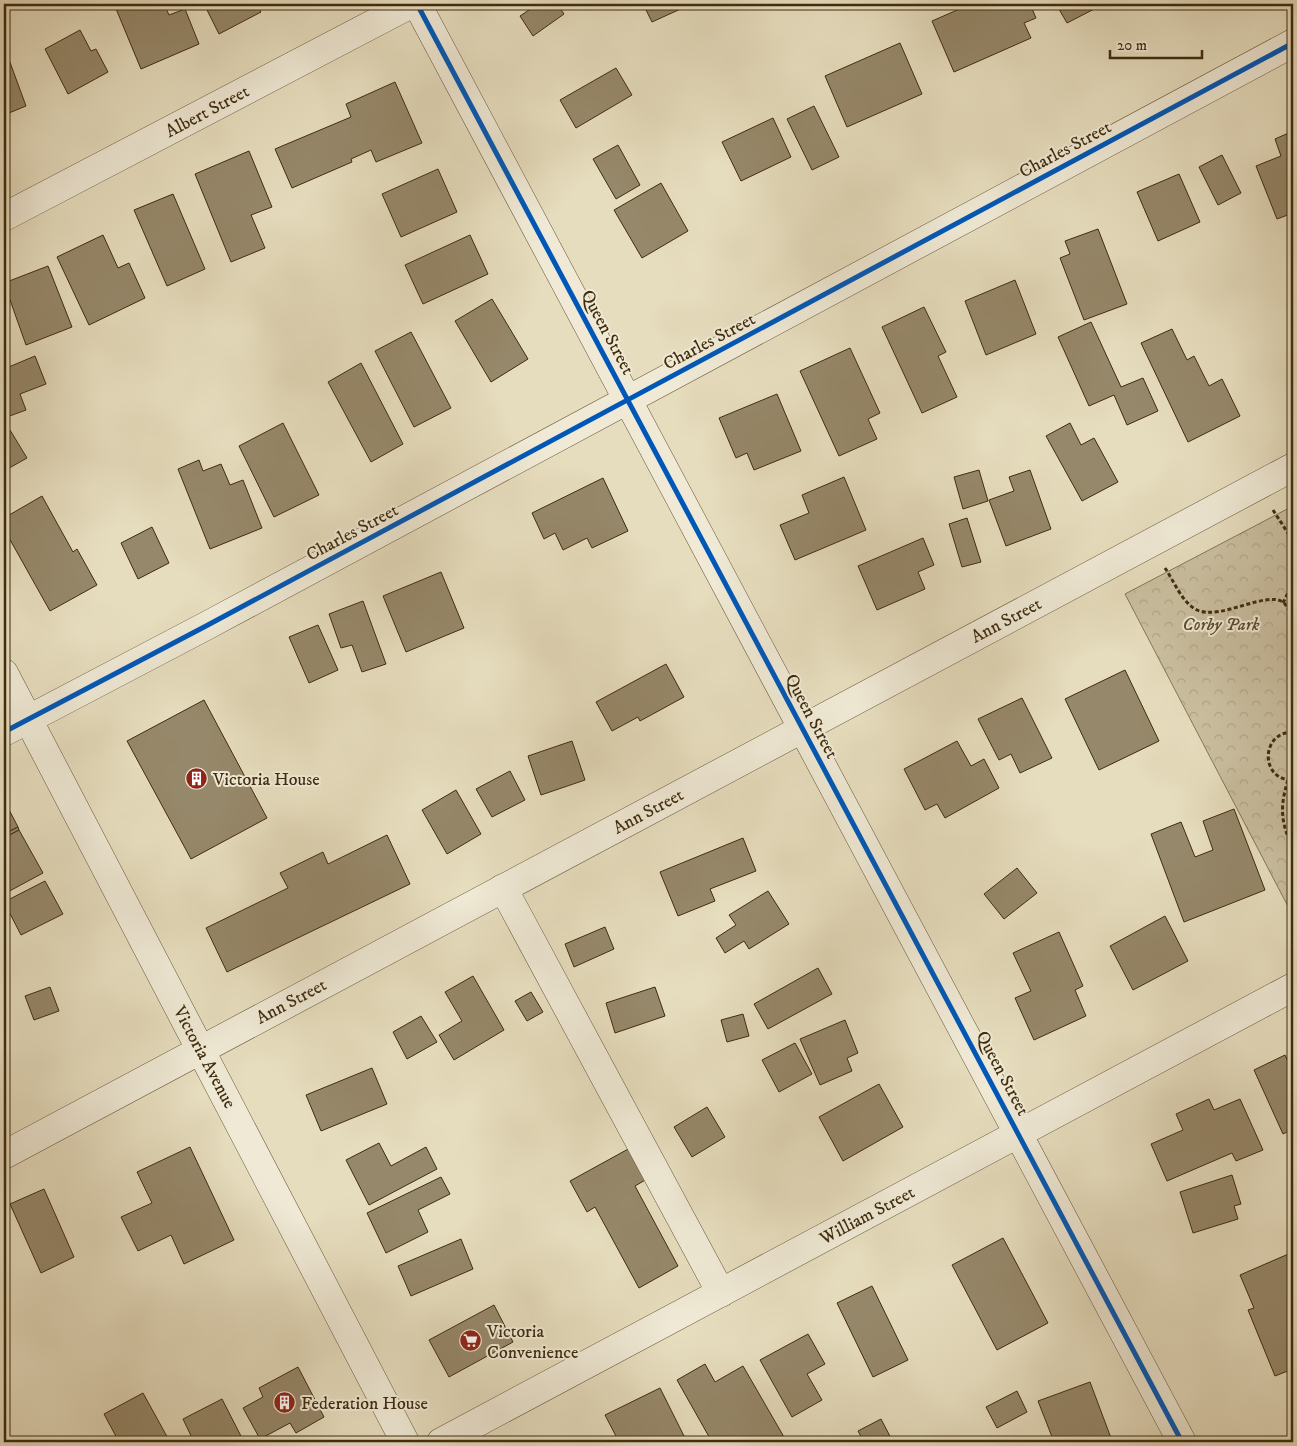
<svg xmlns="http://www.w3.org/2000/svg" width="1297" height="1446" viewBox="0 0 1297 1446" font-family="'IM FELL DW Pica',serif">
  <defs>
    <pattern id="forest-crowns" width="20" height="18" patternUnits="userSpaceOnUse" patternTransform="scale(1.25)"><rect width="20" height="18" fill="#cabfa0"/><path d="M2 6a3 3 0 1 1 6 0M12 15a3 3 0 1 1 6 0" fill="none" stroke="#afa489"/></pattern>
  </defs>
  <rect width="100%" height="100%" fill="#e6ddbe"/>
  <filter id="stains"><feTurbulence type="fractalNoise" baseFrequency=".004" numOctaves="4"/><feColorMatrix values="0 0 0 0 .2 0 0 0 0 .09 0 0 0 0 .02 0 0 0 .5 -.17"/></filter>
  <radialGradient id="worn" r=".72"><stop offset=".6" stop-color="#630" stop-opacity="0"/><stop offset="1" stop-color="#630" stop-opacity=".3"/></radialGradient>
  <polygon fill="url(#forest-crowns)" stroke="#847658" points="1293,506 1293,916 1125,594"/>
  <g fill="#96886a" stroke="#3f2c0f">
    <polygon points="114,4 164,4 169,15 185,9 199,44 141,69"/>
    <polygon points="204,4 256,4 261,12 219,34"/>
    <polygon points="538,4 557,4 564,14 533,36 520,16"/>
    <polygon points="643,4 683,4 685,7 652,22"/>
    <polygon points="971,4 1030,4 1036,18 1024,23 1031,38 954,72 932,21"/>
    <polygon points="1056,4 1104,4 1067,23"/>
    <polygon points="80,30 91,51 96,49 108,72 68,94 45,49"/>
    <polygon points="900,43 922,94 847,127 825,76"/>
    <polygon points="4,46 26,106 4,115"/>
    <polygon points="616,68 632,95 576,128 560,100"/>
    <polygon points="395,82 422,143 376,162 371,150 351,159 352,162 292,188 275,149 351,117 346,104"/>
    <polygon points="814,106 839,157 812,170 787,119"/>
    <polygon points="773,118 791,157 741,181 722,142"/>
    <polygon points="1293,131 1293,213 1277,219 1256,166 1281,156 1275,139"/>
    <polygon points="618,145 640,185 616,199 593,159"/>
    <polygon points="249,151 272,207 251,215 265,248 231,262 195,174"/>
    <polygon points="1222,155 1241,193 1218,205 1199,167"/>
    <polygon points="438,169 457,212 401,237 382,194"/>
    <polygon points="1179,174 1200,222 1158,241 1137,192"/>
    <polygon points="661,183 688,231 642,258 614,210"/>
    <polygon points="173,194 205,269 167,286 134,210"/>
    <polygon points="1098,229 1127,304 1084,320 1060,258 1070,254 1065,241"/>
    <polygon points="103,235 118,268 129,263 145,298 89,325 57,257"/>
    <polygon points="470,235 488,274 423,304 405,265"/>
    <polygon points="48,266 72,327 26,345 4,283"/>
    <polygon points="1015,280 1036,334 986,355 965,301"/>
    <polygon points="492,299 528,359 491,382 455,321"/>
    <polygon points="924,307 946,352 938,356 957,397 922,413 882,327"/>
    <polygon points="1091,322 1121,387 1143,378 1158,411 1127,425 1114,395 1089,406 1058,337"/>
    <polygon points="1172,329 1187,360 1194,356 1209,386 1222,379 1240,416 1188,442 1141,343"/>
    <polygon points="411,332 451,408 414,427 375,351"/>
    <polygon points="850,348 880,413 868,419 877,439 839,456 800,371"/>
    <polygon points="35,356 46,384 20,394 26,410 7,417 4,409 4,369"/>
    <polygon points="361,363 403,444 371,462 328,382"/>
    <polygon points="777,394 801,451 754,470 747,453 736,458 719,418"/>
    <polygon points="283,423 319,495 274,517 239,446"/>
    <polygon points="1070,423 1081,445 1094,438 1118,482 1082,501 1046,436"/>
    <polygon points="10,430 27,458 4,471 4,434"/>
    <polygon points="199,460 203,471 221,464 230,485 243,480 262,528 210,549 178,469"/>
    <polygon points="979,470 988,501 963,509 954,477"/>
    <polygon points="1030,470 1051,529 1006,546 989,500 1014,491 1009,477"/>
    <polygon points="844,477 866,530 795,560 780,525 809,513 802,495"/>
    <polygon points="603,478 628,531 592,548 587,538 563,550 555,533 544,539 532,513"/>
    <polygon points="42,496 73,552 77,549 97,585 50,611 4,529 4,518"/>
    <polygon points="967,518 981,562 962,567 949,524"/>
    <polygon points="152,527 169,563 138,579 121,543"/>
    <polygon points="923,538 934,565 918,572 925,589 877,610 858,566"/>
    <polygon points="441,572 464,628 406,652 383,596"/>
    <polygon points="363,601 386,664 362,672 352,645 341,648 329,614"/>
    <polygon points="318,625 338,670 309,683 289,637"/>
    <polygon points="666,664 684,697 640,721 638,717 612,731 596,702"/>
    <polygon points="1125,670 1159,741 1099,770 1065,699"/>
    <polygon points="1022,698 1052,758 1020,773 1011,754 999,760 978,719"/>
    <polygon points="204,700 267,818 191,859 127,741"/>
    <polygon points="572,741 585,780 541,795 528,756"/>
    <polygon points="957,741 971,766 984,759 999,788 945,818 937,804 925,810 904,769"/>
    <polygon points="510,771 525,800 492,817 476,789"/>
    <polygon points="456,790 481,834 447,854 422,810"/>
    <polygon points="4,800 18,827 4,834"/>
    <polygon points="1234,809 1265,890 1184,922 1151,834 1181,822 1195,857 1213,850 1203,821"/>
    <polygon points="18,827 19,830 4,838 4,834"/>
    <polygon points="19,830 43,873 4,894 4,838"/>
    <polygon points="387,835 410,884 227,972 206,928 288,888 280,873 323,852 328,864"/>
    <polygon points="743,838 756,871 710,889 715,901 678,916 660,872"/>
    <polygon points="1017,868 1037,893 1004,919 984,894"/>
    <polygon points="45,881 63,914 21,935 4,902"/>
    <polygon points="768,891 789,924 749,949 744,941 725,953 716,938 736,925 729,915"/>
    <polygon points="1165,916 1188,961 1133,990 1110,946"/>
    <polygon points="605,927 614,949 574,967 565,944"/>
    <polygon points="1059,932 1083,986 1075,990 1086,1016 1034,1040 1015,998 1031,991 1013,953"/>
    <polygon points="818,968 832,994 768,1029 754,1004"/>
    <polygon points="473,976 504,1030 454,1060 439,1035 462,1021 445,992"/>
    <polygon points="50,987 59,1011 34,1020 25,996"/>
    <polygon points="655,987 665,1016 615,1033 606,1003"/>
    <polygon points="531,992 543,1012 527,1021 515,1001"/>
    <polygon points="743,1014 749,1036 727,1042 721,1020"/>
    <polygon points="421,1016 437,1042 407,1059 393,1032"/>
    <polygon points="845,1020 858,1053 847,1058 852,1071 820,1085 800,1039"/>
    <polygon points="795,1043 812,1074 779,1092 762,1060"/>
    <polygon points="1285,1055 1293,1072 1293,1129 1283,1134 1254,1070"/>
    <polygon points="372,1068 387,1104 321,1131 306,1095"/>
    <polygon points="879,1084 903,1127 843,1161 819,1117"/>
    <polygon points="1209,1099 1214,1110 1240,1099 1263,1150 1236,1161 1232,1153 1167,1181 1151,1144 1183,1130 1176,1114"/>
    <polygon points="707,1107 725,1137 692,1157 674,1127"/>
    <polygon points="379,1143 391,1166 426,1147 437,1169 369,1205 346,1160"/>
    <polygon points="190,1147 234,1240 184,1264 171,1235 138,1251 121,1217 152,1203 137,1172"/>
    <polygon points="630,1148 647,1179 635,1186 678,1266 639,1288 595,1207 587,1212 570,1181"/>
    <polygon points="1232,1175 1241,1204 1234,1206 1238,1219 1193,1233 1180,1192"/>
    <polygon points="441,1177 450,1194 418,1210 428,1232 386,1253 367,1213"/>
    <polygon points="44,1189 74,1257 41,1273 10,1204"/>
    <polygon points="1003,1238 1048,1323 997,1350 952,1265"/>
    <polygon points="461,1239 473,1269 411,1296 398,1266"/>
    <polygon points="1293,1252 1293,1369 1275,1376 1248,1310 1254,1308 1240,1275"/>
    <polygon points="872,1286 908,1360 873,1377 837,1303"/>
    <polygon points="494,1305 513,1342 449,1377 429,1340"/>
    <polygon points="808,1334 825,1364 807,1374 822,1400 792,1417 760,1360"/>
    <polygon points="705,1364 715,1382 743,1366 784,1437 775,1442 712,1442 677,1380"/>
    <polygon points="298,1367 324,1417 296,1433 290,1423 260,1439 243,1408 263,1397 259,1388"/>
    <polygon points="1090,1382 1111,1438 1100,1442 1054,1442 1038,1401"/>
    <polygon points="660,1388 687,1442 619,1442 605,1415"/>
    <polygon points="1017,1391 1027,1412 997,1428 986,1407"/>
    <polygon points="143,1393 170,1442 119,1442 104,1414"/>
    <polygon points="222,1399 244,1442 194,1442 183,1419"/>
    <polygon points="881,1419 893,1442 864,1442 858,1431"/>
  </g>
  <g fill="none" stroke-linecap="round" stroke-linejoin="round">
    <defs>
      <g id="minor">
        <polyline points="417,4 1182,1442"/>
        <polyline points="4,217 411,4"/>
        <polyline points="4,673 405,1442"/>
        <polyline points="4,732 206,626 1293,43"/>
        <polyline points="503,888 721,1293"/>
        <polyline points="4,1155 1293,467"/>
        <polyline points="441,1442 1293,987"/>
      </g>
    </defs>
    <use href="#minor" stroke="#69583b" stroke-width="29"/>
    <g stroke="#3f2c0f" stroke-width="3" stroke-dasharray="4 2.5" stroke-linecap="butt">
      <polyline points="1273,510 1293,541"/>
      <path d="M1165 568C1174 581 1182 603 1197 610 1221 621 1268 589 1284 603 1288 607 1291 615 1293 620"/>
      <polyline points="1283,603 1293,582"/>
      <path d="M1293 732C1260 732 1260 781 1293 780"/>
      <path d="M1288 780C1280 805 1280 823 1293 847"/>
    </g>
    <use href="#minor" stroke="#efe9d5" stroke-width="28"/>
    <defs>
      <g id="cycleway">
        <polyline points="417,4 1182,1442"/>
        <polyline points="4,732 206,626 1293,43"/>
      </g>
    </defs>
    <use href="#cycleway" stroke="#efe9d5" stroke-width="8"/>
    <use href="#cycleway" stroke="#0057b8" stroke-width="5"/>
  </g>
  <defs>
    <symbol id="building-disc" viewBox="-11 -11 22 22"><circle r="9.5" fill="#8f2418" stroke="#efe9d5"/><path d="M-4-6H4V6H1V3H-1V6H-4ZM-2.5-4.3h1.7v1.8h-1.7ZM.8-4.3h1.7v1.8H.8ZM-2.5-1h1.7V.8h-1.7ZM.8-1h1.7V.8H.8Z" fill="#fff"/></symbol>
    <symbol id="supermarket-disc" viewBox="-11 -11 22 22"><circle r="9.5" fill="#8f2418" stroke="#efe9d5"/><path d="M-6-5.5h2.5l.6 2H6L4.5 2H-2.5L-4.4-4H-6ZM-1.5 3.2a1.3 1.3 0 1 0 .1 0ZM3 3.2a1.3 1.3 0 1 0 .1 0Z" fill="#fff"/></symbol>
  </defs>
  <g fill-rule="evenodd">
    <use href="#building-disc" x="184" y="766" width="25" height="25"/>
    <use href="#supermarket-disc" x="458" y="1328" width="25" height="25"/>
    <use href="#building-disc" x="272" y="1390" width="25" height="25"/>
  </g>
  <g text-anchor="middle" stroke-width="4" stroke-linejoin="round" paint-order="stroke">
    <g font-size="18" fill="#3f2c0f" stroke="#efe9d5">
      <text transform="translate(207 111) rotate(-28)" y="6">Albert Street</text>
      <text transform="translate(1065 149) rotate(-28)" y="6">Charles Street</text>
      <text transform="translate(608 332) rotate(62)" y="6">Queen Street</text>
      <text transform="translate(709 341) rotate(-28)" y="6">Charles Street</text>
      <text transform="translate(352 532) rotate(-28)" y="6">Charles Street</text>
      <text transform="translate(1006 620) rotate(-28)" y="6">Ann Street</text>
      <text transform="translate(812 716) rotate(62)" y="6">Queen Street</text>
      <text transform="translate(648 811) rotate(-28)" y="6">Ann Street</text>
      <text transform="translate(291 1001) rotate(-28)" y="6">Ann Street</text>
      <text transform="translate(205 1057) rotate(62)" y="6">Victoria Avenue</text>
      <text transform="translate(1003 1073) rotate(62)" y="6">Queen Street</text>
      <text transform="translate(867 1215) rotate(-28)" y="6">William Street</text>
    </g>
    <g font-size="18" font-style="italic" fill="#5b492c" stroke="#efe9d5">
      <text x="1221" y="630">Corby Park</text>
    </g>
    <g font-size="18" fill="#3f2c0f" stroke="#efe9d5" text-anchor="start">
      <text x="213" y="785">Victoria House</text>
      <text x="487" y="1337">Victoria<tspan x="487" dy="21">Convenience</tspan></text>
      <text x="301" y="1409">Federation House</text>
    </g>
  </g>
  <rect width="1297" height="1446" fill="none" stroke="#e6ddbe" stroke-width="20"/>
  <rect x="5" y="5" width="1287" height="1436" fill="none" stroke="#3f2c0f" stroke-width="2.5"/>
  <rect x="10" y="10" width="1277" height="1426" fill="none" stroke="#3f2c0f"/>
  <path d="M1110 50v8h92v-8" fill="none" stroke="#3f2c0f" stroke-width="2.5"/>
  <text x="1117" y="50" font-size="15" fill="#3f2c0f" stroke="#efe9d5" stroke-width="4" paint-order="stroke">20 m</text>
  <rect width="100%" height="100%" filter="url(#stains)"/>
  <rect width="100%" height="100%" fill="url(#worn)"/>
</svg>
